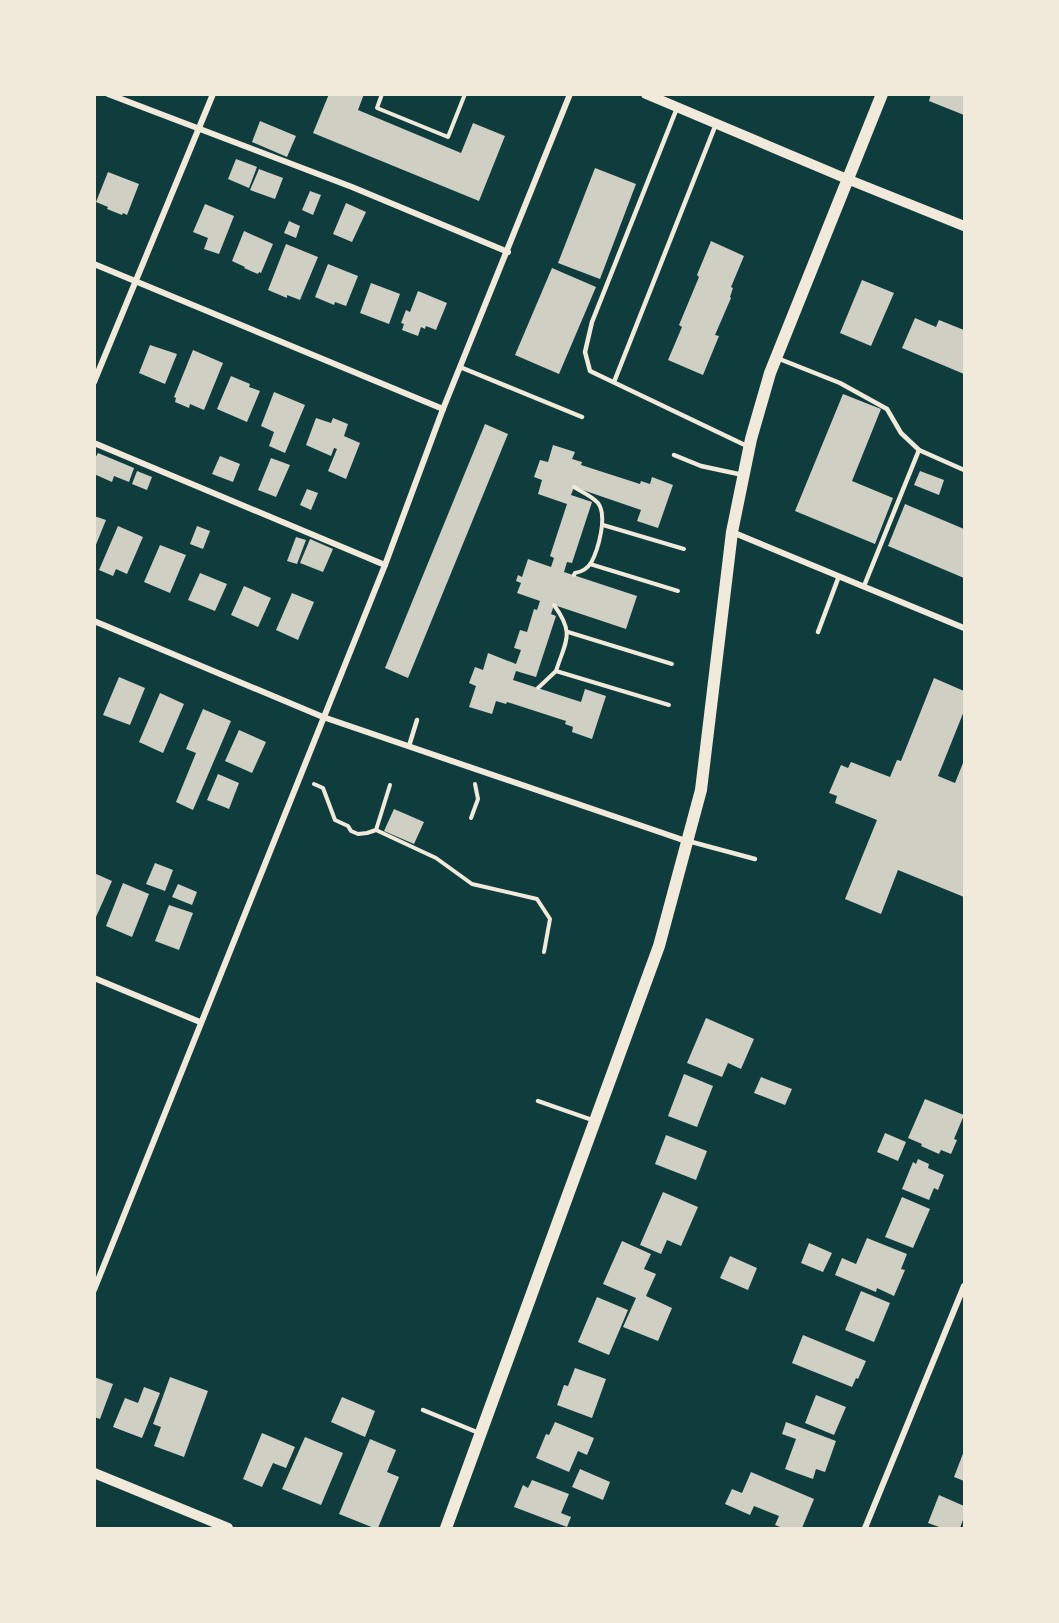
<svg xmlns="http://www.w3.org/2000/svg" width="1059" height="1623" viewBox="0 0 1059 1623" font-family="Ubuntu,sans-serif">
  <rect width="100%" height="100%" fill="#0f3d3e"/>
  <g fill="#cfcfc3">
    <polygon points="329,94 364,94 358,110 461,153 473,123 505,136 479,201 313,133"/>
    <polygon points="931,94 964,94 964,115 929,101"/>
    <polygon points="260,121 296,136 287,157 252,142"/>
    <polygon points="236,159 257,167 249,188 228,179"/>
    <polygon points="595,168 636,184 600,279 558,263"/>
    <polygon points="259,169 283,178 275,199 250,190"/>
    <polygon points="108,172 139,184 127,215 123,213 122,215 107,209 108,207 96,202"/>
    <polygon points="310,191 321,195 313,215 302,210"/>
    <polygon points="346,203 366,212 352,242 333,234"/>
    <polygon points="205,204 234,216 219,254 204,249 208,238 193,232"/>
    <polygon points="289,221 300,226 296,238 284,233"/>
    <polygon points="244,231 273,244 261,273 259,272 258,274 244,268 245,267 232,261"/>
    <polygon points="711,241 744,256 731,287 733,288 730,297 731,298 715,335 719,336 703,375 668,360 682,327 679,325 699,277 697,275"/>
    <polygon points="286,244 318,257 300,300 287,295 287,298 268,290"/>
    <polygon points="328,264 358,276 346,306 335,302 334,305 315,297"/>
    <polygon points="552,268 596,287 559,374 515,355"/>
    <polygon points="862,280 894,293 871,346 840,333"/>
    <polygon points="371,283 400,294 389,324 360,313"/>
    <polygon points="418,291 447,303 436,330 426,326 425,329 421,327 418,336 402,330 404,324 401,323 406,310 410,312"/>
    <polygon points="915,318 936,327 939,320 964,330 964,374 902,348"/>
    <polygon points="150,345 177,354 165,384 139,373"/>
    <polygon points="193,350 223,363 204,410 190,404 189,408 175,402 176,398 174,397"/>
    <polygon points="231,376 250,384 249,387 260,391 247,422 217,409"/>
    <polygon points="274,392 305,405 285,453 269,446 274,432 261,426"/>
    <polygon points="843,394 881,409 852,481 893,498 875,544 795,511"/>
    <polygon points="316,418 331,423 333,418 348,424 344,436 360,443 346,479 328,471 337,449 334,448 331,456 306,445"/>
    <polygon points="485,424 508,434 408,678 385,668"/>
    <polygon points="553,445 575,452 572,459 582,462 581,465 640,484 641,481 650,484 652,477 673,485 658,528 637,521 641,510 574,487 571,495 592,502 572,563 567,562 564,572 637,596 626,629 554,605 551,614 556,616 536,677 516,671 513,680 581,702 585,689 606,696 592,739 572,732 573,727 565,724 566,721 507,702 506,704 496,701 492,714 469,707 476,686 469,683 475,667 483,670 488,653 516,664 521,650 514,648 520,630 527,632 534,609 537,610 540,601 517,593 521,583 516,581 518,575 522,577 528,559 551,567 554,558 550,556 567,504 538,494 542,480 534,477 540,460 548,462"/>
    <polygon points="98,453 134,468 129,482 114,476 112,482 94,474 94,460"/>
    <polygon points="220,456 240,464 233,482 212,474"/>
    <polygon points="271,458 290,465 276,497 258,490"/>
    <polygon points="137,471 152,477 147,490 132,484"/>
    <polygon points="920,471 944,480 939,495 914,485"/>
    <polygon points="307,489 318,493 311,510 300,505"/>
    <polygon points="905,504 964,529 964,578 888,546"/>
    <polygon points="94,516 106,520 95,547 94,547"/>
    <polygon points="118,526 143,537 127,574 116,569 113,576 99,570"/>
    <polygon points="197,526 210,531 203,549 190,544"/>
    <polygon points="296,537 306,540 297,564 287,561"/>
    <polygon points="310,539 333,549 323,572 300,563"/>
    <polygon points="160,545 186,555 170,593 144,582"/>
    <polygon points="200,573 227,584 215,611 188,600"/>
    <polygon points="244,586 271,598 258,627 231,615"/>
    <polygon points="292,593 314,602 298,640 276,630"/>
    <polygon points="119,677 145,688 130,725 103,715"/>
    <polygon points="934,678 964,691 964,711 938,776 955,783 963,763 964,763 964,897 898,870 881,914 845,899 877,820 835,803 837,796 829,793 841,765 848,768 851,762 890,777 897,760 901,761"/>
    <polygon points="160,693 184,704 163,753 139,742"/>
    <polygon points="203,709 231,721 193,810 176,802 196,753 186,749"/>
    <polygon points="239,730 266,742 252,773 225,761"/>
    <polygon points="218,774 239,783 229,809 207,800"/>
    <polygon points="394,809 424,822 414,844 384,831"/>
    <polygon points="155,863 173,870 165,891 146,884"/>
    <polygon points="94,873 112,881 96,917 94,916"/>
    <polygon points="123,883 149,894 132,937 106,926"/>
    <polygon points="178,884 197,892 192,905 172,897"/>
    <polygon points="169,905 193,913 179,950 155,941"/>
    <polygon points="706,1018 754,1039 741,1069 728,1063 722,1077 687,1063"/>
    <polygon points="684,1074 713,1086 697,1127 668,1116"/>
    <polygon points="761,1077 792,1089 785,1105 754,1093"/>
    <polygon points="925,1099 964,1115 954,1139 957,1140 951,1154 941,1150 939,1154 921,1146 922,1144 908,1138"/>
    <polygon points="885,1133 906,1142 898,1161 877,1152"/>
    <polygon points="666,1135 707,1151 696,1180 655,1164"/>
    <polygon points="918,1159 929,1164 928,1168 944,1175 938,1190 934,1188 929,1200 902,1189 913,1162 916,1164"/>
    <polygon points="663,1192 698,1207 681,1246 667,1240 661,1254 640,1245"/>
    <polygon points="902,1197 930,1209 913,1248 885,1237"/>
    <polygon points="867,1238 907,1254 901,1269 905,1270 894,1296 877,1288 876,1292 835,1275 842,1258 856,1264"/>
    <polygon points="622,1241 651,1254 644,1269 656,1274 646,1296 672,1308 658,1341 623,1327 636,1298 603,1284"/>
    <polygon points="809,1243 832,1253 823,1272 801,1263"/>
    <polygon points="730,1256 757,1268 748,1290 720,1278"/>
    <polygon points="861,1291 890,1303 874,1342 845,1330"/>
    <polygon points="597,1297 628,1310 609,1355 578,1342"/>
    <polygon points="803,1335 866,1361 858,1379 856,1378 852,1387 792,1363"/>
    <polygon points="575,1368 606,1379 592,1418 557,1405 564,1385 568,1386"/>
    <polygon points="94,1377 113,1384 100,1419 94,1417"/>
    <polygon points="170,1377 208,1391 184,1457 154,1446 161,1427 153,1424"/>
    <polygon points="144,1387 160,1393 142,1438 113,1427 125,1398 138,1403"/>
    <polygon points="816,1395 846,1407 834,1435 805,1423"/>
    <polygon points="342,1397 375,1411 365,1437 331,1422"/>
    <polygon points="555,1422 594,1438 587,1455 578,1451 569,1472 536,1458 546,1434 549,1435"/>
    <polygon points="786,1422 836,1441 825,1472 816,1469 813,1479 785,1469 796,1439 782,1434"/>
    <polygon points="262,1433 295,1447 286,1468 273,1463 262,1487 243,1479"/>
    <polygon points="305,1437 343,1453 321,1505 282,1489"/>
    <polygon points="370,1439 396,1450 387,1472 399,1477 378,1528 374,1528 339,1514"/>
    <polygon points="964,1451 964,1481 954,1477"/>
    <polygon points="580,1469 610,1482 603,1500 572,1487"/>
    <polygon points="751,1472 814,1499 802,1528 783,1528 775,1525 779,1516 754,1506 750,1515 725,1504 732,1489 742,1493"/>
    <polygon points="532,1480 569,1494 561,1513 571,1517 567,1527 514,1507 523,1485 528,1488"/>
    <polygon points="939,1495 964,1506 964,1517 960,1528 942,1528 928,1523"/>
  </g>
  <g fill="none" stroke-linecap="round" stroke-linejoin="round">
    <g stroke="#f1e9da" stroke-width="4">
      <polyline points="382,94 377,108 448,137 465,94"/>
      <path d="M574 487C582 492 592 496 598 503 608 516 598 550 591 563 587 569 581 572 575 573L574 575"/>
      <polyline points="603,525 684,549"/>
      <polyline points="590,564 678,591"/>
      <path d="M554 605C575 634 566 640 556 671"/>
      <polyline points="568,632 672,664"/>
      <polyline points="538,688 556,671 669,705"/>
      <polyline points="314,784 323,788 335,820 348,826 351,831 358,834 367,833 376,830 436,858 472,884 537,899 550,919 544,952"/>
      <polyline points="471,818 478,799 475,784"/>
      <polyline points="376,830 390,785"/>
    </g>
    <g stroke="#f1e9da" stroke-width="4.5">
      <polyline points="677,108 592,322 585,352 590,371 749,447"/>
      <polyline points="777,358 840,383 887,409 901,433 919,450"/>
      <polyline points="460,367 582,417"/>
      <polyline points="614,382 716,124"/>
      <polyline points="674,455 701,466 743,475"/>
      <polyline points="864,586 919,450 964,470"/>
      <polyline points="818,632 839,576"/>
      <polyline points="409,746 417,720"/>
      <polyline points="688,841 755,859"/>
      <polyline points="538,1101 595,1121"/>
      <polyline points="423,1410 479,1433"/>
    </g>
    <g stroke="#f1e9da" stroke-width="6">
      <polyline points="108,94 352,187 508,252"/>
      <polyline points="94,264 443,409"/>
      <polyline points="94,382 213,94"/>
      <polyline points="94,443 385,565"/>
      <polyline points="732,532 964,628"/>
      <polyline points="94,621 323,717 686,841"/>
      <polyline points="94,978 200,1022"/>
      <polyline points="94,1290 385,565 443,409 570,94"/>
      <polyline points="865,1528 964,1286"/>
    </g>
    <g stroke="#f1e9da" stroke-width="10">
      <polyline points="646,94 847,179 964,226"/>
      <polyline points="94,1473 228,1528"/>
    </g>
    <polyline stroke="#f1e9da" stroke-width="12" points="446,1528 659,946 701,790 732,532 751,439 770,373 882,94"/>
  </g>
  <rect width="1059" height="1623" fill="none" stroke="#f1e9da" stroke-width="192"/>
</svg>
